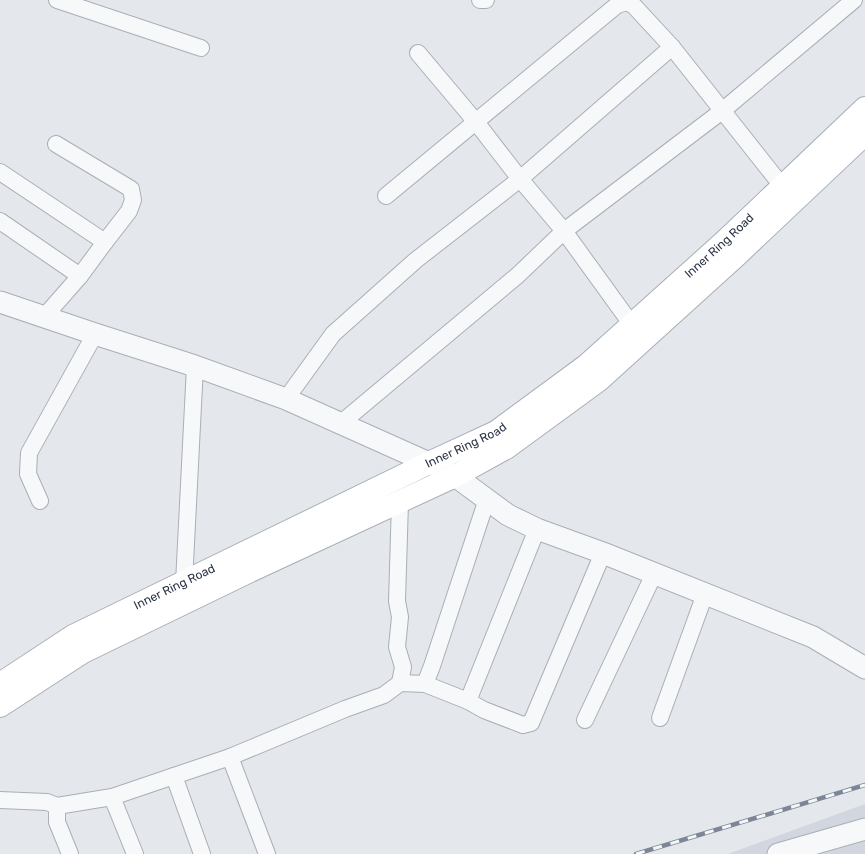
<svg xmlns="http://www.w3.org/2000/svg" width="865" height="854" viewBox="0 0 865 854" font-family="Rubik,sans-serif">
  <rect width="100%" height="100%" fill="#e4e7ec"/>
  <polygon fill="#d2d6de" points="865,804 865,854 728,854"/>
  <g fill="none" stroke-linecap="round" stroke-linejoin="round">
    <defs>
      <g id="minor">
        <polyline points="57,0 201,48"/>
        <polyline points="480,0 486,0"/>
        <polyline points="418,53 476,122 520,179 564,231 632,325"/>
        <polyline points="56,144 131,189 133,200 129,211 105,242"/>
        <polyline points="0,172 105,242 80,276 44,317"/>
        <polyline points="386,196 617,5 627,2 634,6 672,47 782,186"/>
        <polyline points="0,221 80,276"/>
        <polyline points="286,399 333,334 416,260 520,179 672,47"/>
        <polyline points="340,424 518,275 564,231 722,111 854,0"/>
        <polyline points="40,501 28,474 29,453 95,334"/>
        <polyline points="400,502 397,601 400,617 397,647 403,667 400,683"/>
        <polyline points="537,529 468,701 484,710 523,725 531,723 603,553"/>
        <polyline points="184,583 195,366"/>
        <polyline points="425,684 468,701"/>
        <polyline points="660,718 705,594"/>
        <polyline points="585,720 654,574"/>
        <polyline points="230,757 267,854"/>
        <polyline points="174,776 202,854"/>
        <polyline points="112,797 135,854"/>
        <polyline points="0,800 47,802 57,806 112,797 230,757 345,709 384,695 400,683 425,684 432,666 487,499"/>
        <polyline points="57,806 57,822 70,854"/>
      </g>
      <g id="tertiary">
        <polyline points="0,302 95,334 195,366 286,399 429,463 455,476 508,515 537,529 603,553 813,637 865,668"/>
        <polyline points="778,854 865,829"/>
      </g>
      <g id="secondary">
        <path id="s1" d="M0 684 73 636 429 463 496 432 587 365 725 241 865 108"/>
        <polyline points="0,706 83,652 248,572 455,476 506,448 599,380 738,254 865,134"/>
      </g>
    </defs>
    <use href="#minor" stroke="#a9aeb7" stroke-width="18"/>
    <use href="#tertiary" stroke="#a9aeb7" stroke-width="23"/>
    <use href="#secondary" stroke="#a9aeb7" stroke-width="24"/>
    <use href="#minor" stroke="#f7f8fa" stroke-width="16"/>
    <use href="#tertiary" stroke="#f7f8fa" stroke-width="21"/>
    <use href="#secondary" stroke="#fff" stroke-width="22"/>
    <defs>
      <polyline id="rail" points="636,854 865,785"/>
    </defs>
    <use href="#rail" stroke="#7d8696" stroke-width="4.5"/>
    <use href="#rail" stroke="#f4f6f9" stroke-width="3" stroke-dasharray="9" stroke-linecap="butt"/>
  </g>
  <g text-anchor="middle" stroke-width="3.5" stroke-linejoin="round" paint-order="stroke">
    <g font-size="12" fill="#2b3445" stroke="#f4f6f9">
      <text dy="4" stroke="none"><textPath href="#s1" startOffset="848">Inner Ring Road</textPath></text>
      <text dy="4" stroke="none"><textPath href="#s1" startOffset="524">Inner Ring Road</textPath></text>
      <text dy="4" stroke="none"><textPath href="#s1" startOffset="200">Inner Ring Road</textPath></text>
    </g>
  </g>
</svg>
